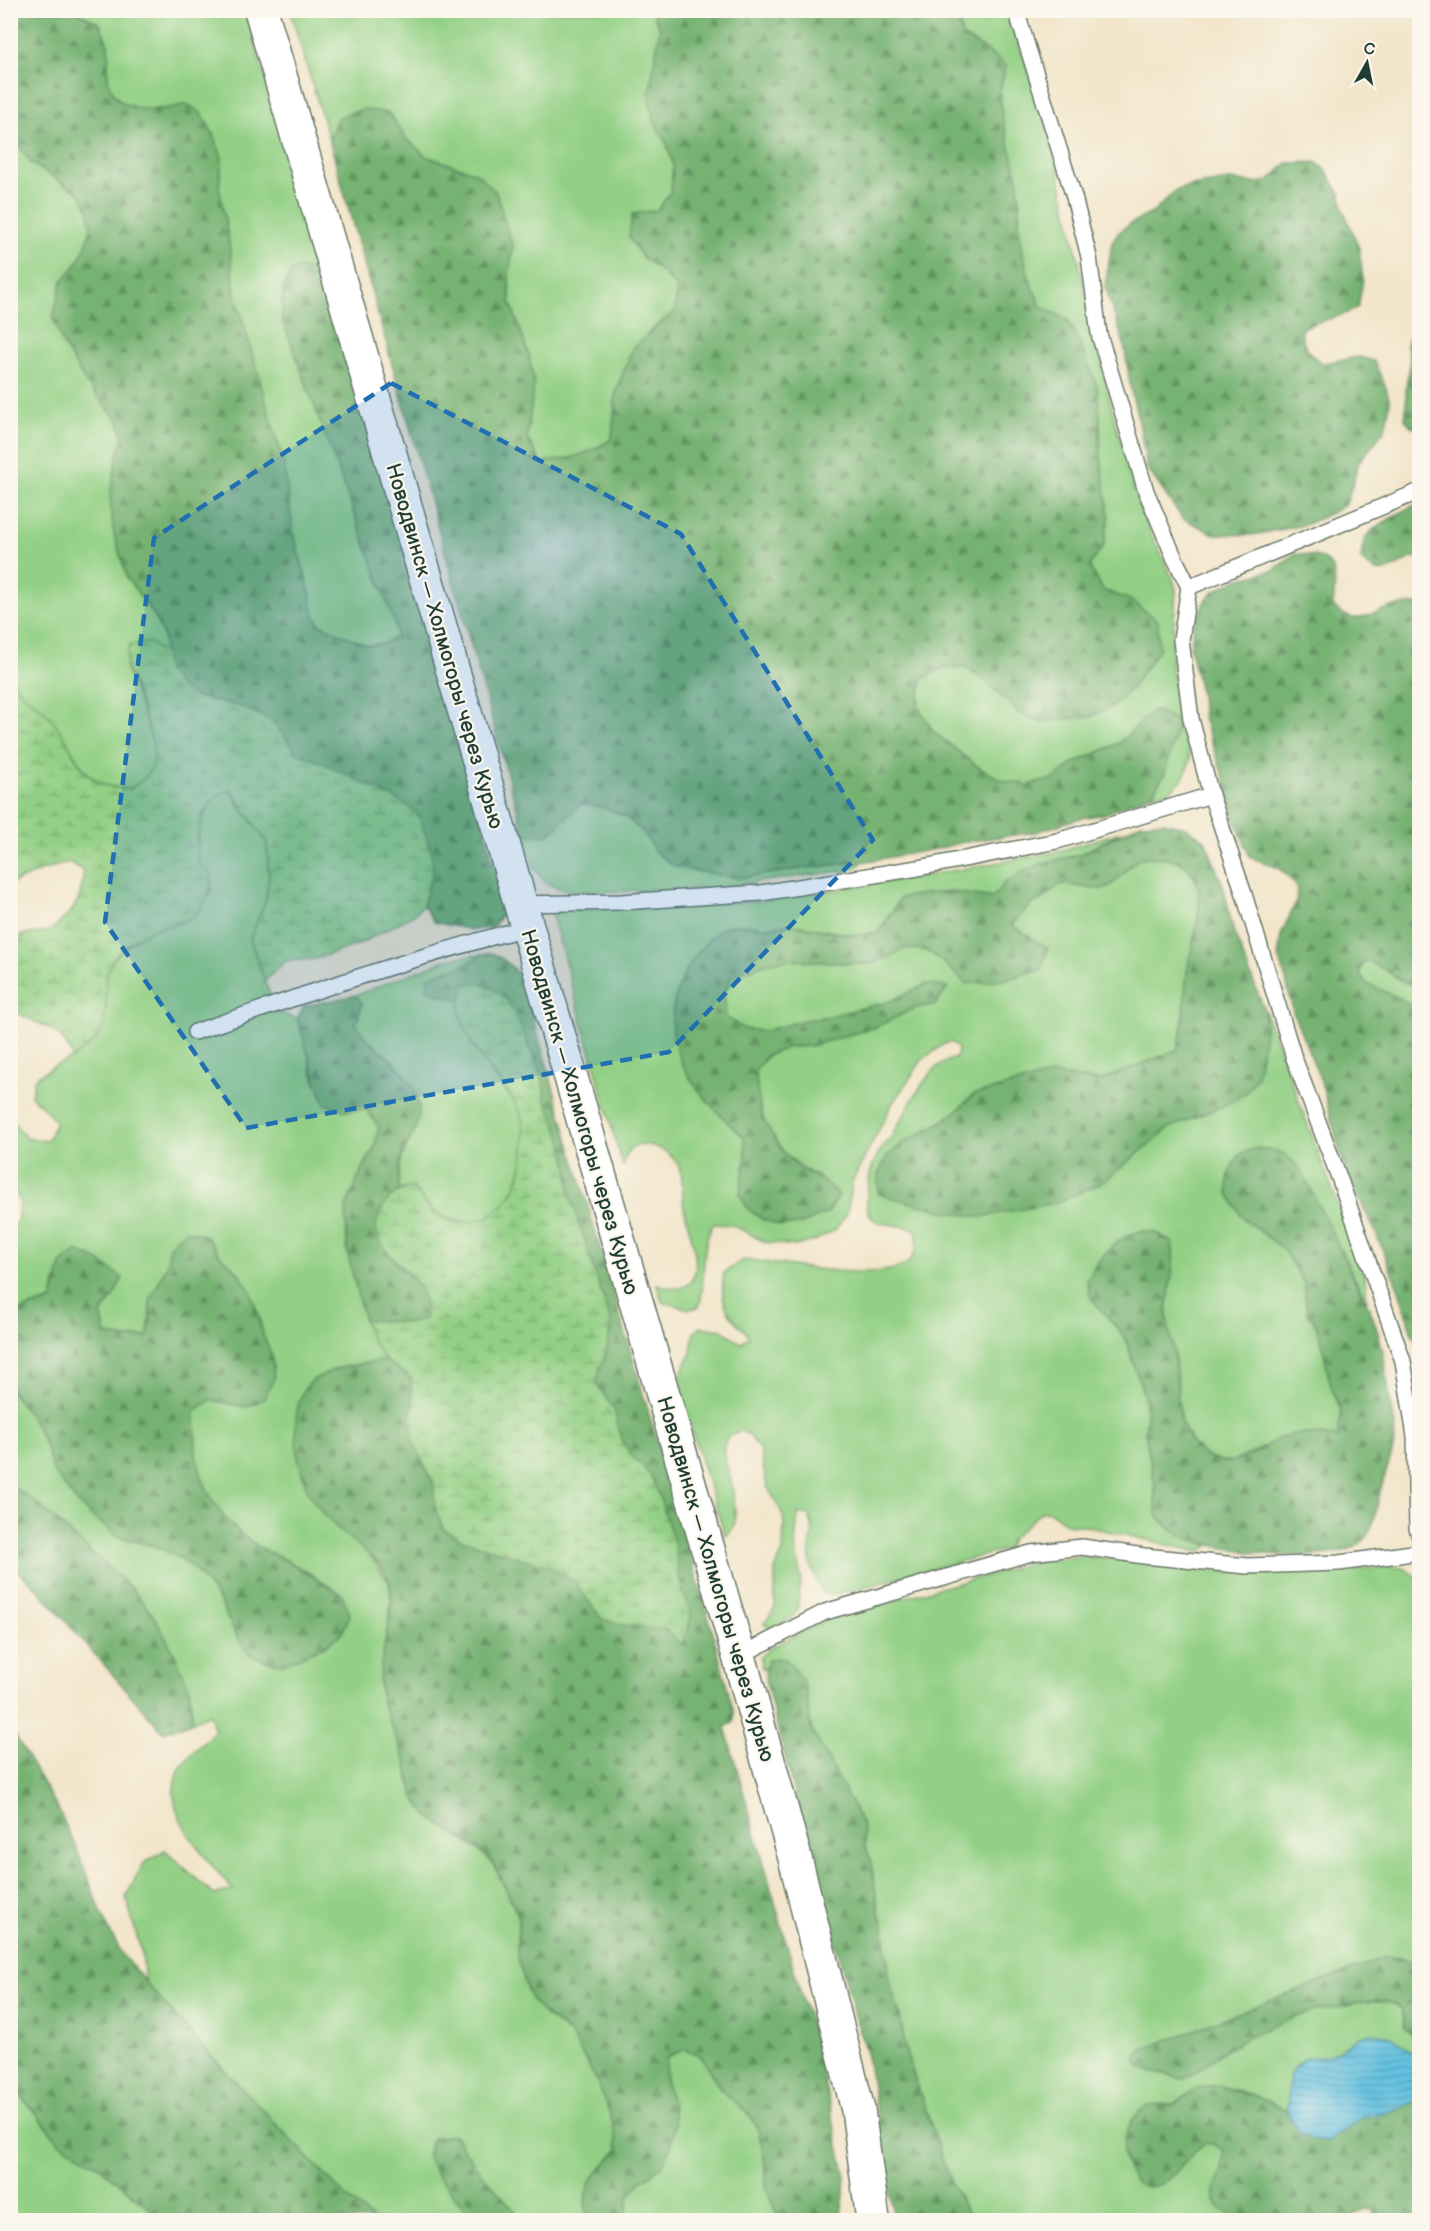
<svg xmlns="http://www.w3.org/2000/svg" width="1430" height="2231" viewBox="0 0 1430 2231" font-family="'Balsamiq Sans',sans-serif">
  <defs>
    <pattern id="forest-firs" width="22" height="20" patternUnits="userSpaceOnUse" patternTransform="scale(1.5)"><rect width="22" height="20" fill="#76b272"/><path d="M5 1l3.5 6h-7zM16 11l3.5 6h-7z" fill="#60925e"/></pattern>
    <pattern id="wetland-marsh" width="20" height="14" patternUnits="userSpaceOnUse" patternTransform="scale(1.5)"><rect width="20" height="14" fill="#93d085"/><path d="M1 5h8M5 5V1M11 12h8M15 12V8" fill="none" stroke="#77aa6e"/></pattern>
    <pattern id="water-rules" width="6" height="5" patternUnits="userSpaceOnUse" patternTransform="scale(1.5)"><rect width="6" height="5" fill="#63c1e1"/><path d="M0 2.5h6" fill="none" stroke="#519eb7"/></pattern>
  </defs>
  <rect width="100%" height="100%" fill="#fbf7ec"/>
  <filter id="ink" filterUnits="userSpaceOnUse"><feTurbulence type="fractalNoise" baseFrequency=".0167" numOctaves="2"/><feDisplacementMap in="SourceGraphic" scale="12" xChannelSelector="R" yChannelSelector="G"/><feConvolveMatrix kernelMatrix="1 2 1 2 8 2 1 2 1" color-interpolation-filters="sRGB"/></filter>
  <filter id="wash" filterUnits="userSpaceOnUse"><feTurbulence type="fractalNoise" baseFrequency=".008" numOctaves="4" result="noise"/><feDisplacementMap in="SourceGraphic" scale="24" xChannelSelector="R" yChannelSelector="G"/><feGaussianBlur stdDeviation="1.35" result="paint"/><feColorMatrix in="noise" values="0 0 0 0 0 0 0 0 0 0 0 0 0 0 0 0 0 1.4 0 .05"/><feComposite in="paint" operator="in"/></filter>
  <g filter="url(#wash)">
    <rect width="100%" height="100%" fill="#f2e5ca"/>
    <g fill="#93d085" stroke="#59865c" stroke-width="1.5">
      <path d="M75 11H245L324 272 282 318 395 624 397 637 382 644 366 645 319 624 312 608 310 592 294 537 279 449 269 415 235 293 229 242 219 188 222 157 171 108C144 112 114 110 108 79 106 68 110 57 108 46 106 39 102 31 100 24Z"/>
      <path d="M290 11H652L660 29 649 96 653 119 667 144 673 164 671 191 658 210 643 258 662 272 677 288 675 311 651 330 625 369 616 391 612 439C587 455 571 460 541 462L527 439 534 383 529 356 510 301 509 273 513 247 476 173 425 156 405 137 389 113 338 117 329 139Z"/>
      <polygon points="957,11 1007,11 1049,130 1115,422 1141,513 1173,579 1176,590 1171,664 1175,689 1184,716 1190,759 1187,770 1181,781 1168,792 1152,794 1165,773 1154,710 1119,743 1073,764 1054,779 1028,785 1001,780 978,767 933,731 918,707 922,679 944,667 967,668 986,681 1020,714 1042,721 1111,707 1129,691 1159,649 1130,600 1103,590 1089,566 1104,545 1100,415 1080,343 1067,319 1041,307 1030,283 1023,254 1019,226 1020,200 1003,120 1000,92 1006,66 985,49 962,36"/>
      <path d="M10 133 31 163 81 194 89 211 91 228 86 246 76 265 62 281 53 319 72 359 107 408 119 421 123 438 117 458 110 497 114 534 127 578 154 615 163 635 165 654 150 643 125 667C132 682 137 697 142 712 153 744 168 767 130 789 77 788 77 748 49 716 36 702 20 697 11 677Z"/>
      <path d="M230 789 241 808 256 824 267 843 269 876 266 899 250 939 276 1011 297 1019 304 1039 315 1082 346 1111 366 1109 379 1127 374 1149 364 1166 346 1207 347 1251 364 1320 372 1340 385 1360 335 1369 313 1380 335 1526 366 1550 389 1582 391 1599 389 1617 379 1679 382 1703 407 1763 409 1781 428 1816 474 1847 492 1862 518 1915 517 1952 543 2013 571 2035 592 2069 609 2109 616 2133 618 2150C596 2174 578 2185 588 2220H523L480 2172H435L474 2220H373L344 2195 227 2073 145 1983 142 1954 126 1897 144 1863 165 1850 214 1895 233 1890C210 1862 159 1813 178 1773 186 1756 203 1744 215 1731L210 1714 193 1722 189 1688 133 1590 40 1506 11 1485 10 1390 33 1420 48 1452 119 1537 158 1547 180 1558 195 1570 212 1590 222 1605 229 1621 324 1582C311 1574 297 1565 284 1559 277 1555 269 1553 262 1549 229 1531 204 1495 196 1458 193 1443 195 1426 195 1411L211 1400 247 1407 272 1356 263 1335 259 1314 239 1273 220 1255 206 1236 170 1245 167 1265 150 1300 148 1336 127 1338 106 1335 101 1314 113 1297 55 1281 52 1300C42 1304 17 1310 11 1316V1226L17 1223 20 1202 11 1182V1119L26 1138 47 1141 56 1122 44 1108 31 1096 35 1078 54 1066 73 1058 105 1018V981L109 963 139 936 160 927 181 923 211 893 212 875 198 863C196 844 198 819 211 803 215 797 224 793 230 789Z"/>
      <polygon points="581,804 606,808 626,817 643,832 655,851 672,865 695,871 740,878 815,867 862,862 856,869 703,889 584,892 561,889 546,883 535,870 524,834 548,836"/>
      <path d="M1121 832 1081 854 1043 863 1005 883 992 898 950 891 888 915 879 932 855 935 787 924 765 927 744 924 687 969 673 1009 715 1107 730 1125 744 1137 746 1156 740 1194 748 1209 763 1220 823 1180C772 1153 761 1127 754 1071L768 1055 789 1047 810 1046 875 1027 915 1008 936 1004 948 987 927 984 888 1002 825 1017 805 1020 765 1031 744 1029 726 1017 724 995 732 976 770 962 789 960 870 964 889 957 906 948 925 950 940 959 966 983 1004 980 1042 969 1030 936 1011 925 1025 907 1042 899 1061 883C1071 884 1089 889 1097 889 1121 889 1126 857 1149 857 1226 855 1193 930 1187 973 1183 1002 1186 1021 1177 1050L1099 1081 1053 1074 973 1095 958 1110 943 1121 921 1133 878 1193 980 1217 1059 1202 1103 1182 1169 1128 1227 1104 1257 1076 1265 1033V1011L1365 1277 1367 1302 1307 1183 1228 1192 1241 1216 1284 1250 1304 1283 1307 1312 1314 1322 1321 1338 1330 1383 1341 1411 1338 1437 1292 1434 1234 1461H1218L1203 1454 1192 1443 1182 1424 1178 1409V1384L1167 1319 1172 1242 1157 1233 1142 1231 1128 1235 1113 1245 1091 1298 1125 1337 1144 1395 1147 1418 1145 1432 1155 1486V1501L1186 1537 1211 1544 1199 1552 1086 1526 1067 1524 1051 1512 1042 1511 1011 1539 1007 1549 830 1596 822 1592C818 1582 811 1572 810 1561 807 1544 819 1530 807 1514H798L795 1546 801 1578 797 1612 790 1619 771 1629 764 1624 775 1608V1570L783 1551 784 1523 782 1513 767 1486 760 1450 749 1435 741 1431C712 1438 728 1462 731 1482 733 1491 737 1518 734 1525 733 1530 729 1533 725 1536L678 1387 679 1378 691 1353 694 1333 700 1327 722 1330 741 1343 749 1337C745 1330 741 1328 736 1322 722 1306 721 1293 724 1273L741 1261 751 1260C783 1265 880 1282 906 1264 917 1256 918 1244 917 1231 904 1223 883 1227 873 1219 860 1208 870 1169 877 1156 881 1148 889 1142 893 1134 907 1111 917 1087 936 1068 941 1063 950 1060 957 1057L958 1048 951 1042 944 1044 922 1060 892 1104 852 1182 847 1214 834 1231 814 1241 795 1246 765 1242 733 1225 713 1224C699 1249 707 1280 699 1307L689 1309 662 1302 657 1284C664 1286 673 1289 680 1288 711 1281 687 1227 684 1208 681 1192 686 1173 674 1159 665 1149 641 1137 629 1150 625 1155 624 1161 623 1167L552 915 560 910 761 901 917 877 1056 852Z"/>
      <path d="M482 954 460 967 447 969 437 995H447L460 1000C460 1031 483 1061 501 1085 506 1092 514 1099 518 1107 526 1123 525 1143 523 1161 520 1177 516 1189 506 1202 493 1217 478 1225 458 1221 435 1218 426 1204 413 1187L399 1190 398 1178 402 1157 416 1127 419 1105 388 1057 361 1034 356 1024 362 1004 356 995 448 959Z"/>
      <polygon points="1364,961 1376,964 1404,983 1419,986 1419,1013 1367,984 1359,973"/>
      <path d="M1084 1556 1242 1574 1391 1567 1404 1568 1420 1580 1419 1965 1397 1957 1136 2058 1139 2067 1151 2072 1184 2079C1201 2071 1213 2057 1229 2048 1257 2032 1287 2018 1318 2010 1327 2008 1336 2009 1345 2006 1364 2002 1385 1996 1402 2009L1405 2028 1419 2043V2057L1390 2036 1371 2033 1329 2056 1314 2057 1299 2063 1290 2074 1287 2112C1277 2106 1242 2090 1231 2089 1222 2088 1198 2092 1189 2094 1176 2098 1181 2107 1160 2104L1122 2152 1127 2168 1188 2158 1204 2143 1213 2144 1224 2150 1222 2171 1214 2190V2199L1219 2207 1236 2220H971L951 2183 906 2053 900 2016 891 1988 883 1923 879 1913 870 1857 865 1846 862 1823 811 1728 806 1690 769 1660 765 1671 762 1668 760 1657 770 1648 829 1618 1036 1562Z"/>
      <path d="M685 2049 701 2056 721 2090 750 2115 759 2132 766 2168V2187L779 2220H627C625 2189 639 2183 662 2166L672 2102 665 2080 667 2056Z"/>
      <polygon points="10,2083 60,2143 95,2163 163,2220 11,2220"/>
    </g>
    <g fill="url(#forest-firs)" stroke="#4a7853" stroke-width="1.5">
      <path d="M10 11H75L100 24C102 31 107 39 108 46 110 57 106 69 108 80 116 117 158 112 187 104L200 112 210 127 222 157 219 188 229 242 235 293 284 465 294 537 310 592 312 608 319 624 366 645 382 644 397 637 395 624 282 318C282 286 283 257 324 272L496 869 504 911 492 928 472 930 434 922 423 905 433 869 418 814 331 767 296 752 273 722 255 713 235 705 194 697 180 687 167 671 163 635 154 615 127 578 114 534 110 497 117 458 123 438 119 421 86 383 63 344 53 319 62 281 76 265 86 246 91 228 89 211 80 194 31 163 11 133Z"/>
      <path d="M652 11H957L962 36 985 49 1006 66C1004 75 1000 84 1000 93 999 121 1012 147 1017 174 1020 192 1018 210 1019 228 1022 257 1029 282 1041 307L1066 319 1080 343 1097 386 1100 415 1099 442 1109 517 1104 545 1089 566 1103 590 1130 600 1158 621 1159 649 1129 691 1111 707 1089 717 1042 721 1020 714 986 681 967 668 944 667 922 679 918 707 933 731 978 767 1001 780 1028 785 1054 779 1073 764 1119 743 1154 710 1179 721 1165 773 1152 794 1104 814 1080 818 1036 832 964 842 936 849 862 862 815 867 740 878 695 871 672 865 655 851 643 832 626 817 606 808 581 804 547 836 524 834 329 139 338 117 363 109 389 113 405 137 425 156 476 173 496 192 513 247 509 273 510 301 529 356 534 383 527 439 541 462C569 460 589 454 612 439L616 391 633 347 675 311 677 288 662 272 643 258 629 238 632 214 658 210 671 191 673 164 667 144 653 119 649 96 660 29Z"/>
      <path d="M1316 162 1326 171 1341 195 1343 209 1359 248 1363 280 1358 307C1341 319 1320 319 1301 329 1302 345 1308 354 1322 363L1360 357 1374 361 1386 388 1390 402 1385 430 1359 462 1347 502 1337 510 1316 520 1304 525 1252 535 1214 534 1182 518 1147 468 1139 422 1131 391 1124 344 1105 287 1112 242 1119 232 1130 224 1154 212 1174 192 1185 187 1229 180 1256 183 1269 181 1287 163Z"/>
      <path d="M1419 330H1420L1419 429 1411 426 1405 419C1407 409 1406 400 1406 390 1406 374 1414 361 1407 346L1409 338Z"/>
      <path d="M1419 503V556C1395 560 1385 587 1361 559 1362 552 1362 543 1367 536 1374 526 1407 509 1419 503Z"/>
      <path d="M1294 554C1337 555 1337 568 1333 606 1357 630 1370 612 1395 606 1403 604 1412 605 1419 604V986C1397 982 1387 966 1364 961L1359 973 1367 984 1402 999 1419 1013V1346L1412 1334 1399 1290 1375 1231 1345 1170 1321 1081 1294 1015 1283 968 1278 958 1281 935 1296 902 1298 889C1282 865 1274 867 1250 857L1233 815 1225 781 1203 718 1201 696 1190 648 1194 625 1204 603 1213 592 1237 579 1274 570Z"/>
      <path d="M1163 822 1185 827 1205 840 1224 888 1233 930 1241 951 1265 1011V1033L1257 1076 1246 1093 1227 1104 1169 1128 1103 1182 1059 1202 980 1217 942 1211 878 1194V1175L886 1157 903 1143 943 1121 958 1110 973 1095 1053 1074 1099 1081 1177 1050C1186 1021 1183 1002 1187 973 1193 931 1226 854 1149 857 1125 858 1121 889 1097 889 1089 889 1071 884 1061 884 1043 898 1024 906 1012 926L1048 948 1042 969 1004 980 966 984 940 959 925 950 906 948 889 957 870 964 789 960 770 962 732 976 724 995 726 1017 744 1029 765 1031 805 1020 825 1017 888 1002 927 984 948 987 936 1004 915 1008 875 1027 810 1046 789 1047 768 1055 755 1071 761 1116 785 1155 801 1169 823 1180 839 1195 829 1212 802 1224 781 1226 764 1220 748 1209 740 1194 746 1156 744 1137C689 1090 645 1032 692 961 697 953 716 929 726 926 740 922 752 927 766 927 774 927 781 924 789 924 811 926 834 935 856 935 864 935 872 933 879 932L900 898C938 890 955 892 992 898L1005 883 1023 871 1043 863 1082 854 1141 823Z"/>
      <path d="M492 953C523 968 529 994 535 1025L711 1626 734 1713V1722L725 1727 816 2047 845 2172 844 2195 840 2220H779L766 2187V2168L759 2132 750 2115 721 2090 701 2056 685 2049 667 2057 665 2080 672 2102 675 2125 671 2146 662 2166 641 2181 627 2198V2220H588C578 2185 596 2174 618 2150 614 2115 598 2081 580 2051 577 2046 574 2039 570 2035 559 2021 540 2015 531 1999 526 1989 519 1964 517 1952 515 1940 521 1926 518 1914 516 1909 495 1866 492 1862 471 1835 429 1829 415 1797 410 1785 410 1772 405 1760 396 1733 381 1711 380 1682 378 1652 399 1611 389 1581 382 1562 364 1551 350 1539 340 1531 331 1522 322 1512 317 1506 312 1499 308 1492 296 1464 285 1398 315 1379 336 1366 361 1364 385 1360L410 1377 413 1399 410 1420 423 1464 434 1484 435 1508 444 1530 462 1540 551 1567 573 1580 602 1619 623 1625 666 1630 683 1643 690 1615 679 1579 675 1547 660 1498 653 1480 644 1467 632 1457 623 1442 618 1428 615 1411 596 1383 600 1367 606 1354 611 1323 574 1209 569 1192 567 1160 545 1098 543 1081 536 1062 527 1043 466 985 460 1000C449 995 438 995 427 989L428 978C441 970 448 971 461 967 474 962 478 954 492 953Z"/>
      <path d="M356 995 362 1004 356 1024C368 1046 393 1056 407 1077 418 1093 423 1110 415 1129 412 1136 407 1142 404 1149 399 1162 398 1176 399 1190 367 1217 374 1241 401 1268 409 1276 418 1282 422 1292 426 1301 425 1310 425 1320L411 1323 364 1320 347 1251 346 1207 364 1166 374 1149 379 1127 366 1109 346 1111 325 1104C312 1076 308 1048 297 1019L304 1006Z"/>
      <path d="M1256 1148C1266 1149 1278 1150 1287 1156 1303 1167 1312 1193 1321 1210 1332 1231 1341 1254 1352 1275 1363 1294 1372 1312 1378 1333 1385 1355 1387 1377 1390 1400 1392 1410 1395 1420 1395 1431 1395 1453 1385 1471 1380 1492 1376 1509 1375 1530 1361 1542 1343 1559 1291 1556 1268 1554 1242 1552 1199 1545 1176 1533 1168 1528 1162 1521 1156 1514L1155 1486 1145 1432 1147 1418 1144 1395 1125 1337 1091 1298 1087 1282 1093 1269 1102 1257 1113 1245 1128 1235 1142 1231 1157 1233 1172 1242C1177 1267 1167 1290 1167 1315 1168 1330 1173 1345 1175 1360 1179 1395 1173 1441 1211 1458 1218 1461 1227 1463 1234 1461 1255 1458 1271 1438 1292 1434 1306 1432 1324 1436 1338 1437L1341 1411 1330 1383 1321 1338 1315 1322 1307 1312 1304 1283 1284 1250 1241 1216 1228 1192V1178L1233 1165 1241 1153Z"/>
      <path d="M185 1230 206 1236 220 1255 239 1273 251 1292 263 1335 272 1356 274 1378 264 1399 247 1407 211 1400 195 1411 196 1456 202 1477 211 1498 224 1517 240 1533 262 1549 284 1559 342 1594 350 1615 342 1633 325 1646 283 1664 265 1661 249 1654 237 1637 222 1605 212 1590 195 1570 180 1558 158 1547 119 1537 91 1516 76 1501 53 1471 42 1435 33 1420 11 1390V1316C17 1310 42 1304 52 1300L61 1264 77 1251 97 1260 123 1278 113 1297 101 1314 106 1335 127 1338 147 1337 151 1319 150 1300 167 1265 170 1245Z"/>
      <polygon points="10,1485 40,1506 106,1565 133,1590 155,1618 175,1655 189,1688 193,1722 163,1732 33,1584 11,1566"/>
      <polygon points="777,1658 786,1659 803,1681 806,1690 811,1728 862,1823 865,1846 870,1857 879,1913 883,1923 891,1988 900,2016 906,2053 951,2183 971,2220 894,2220 868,2061 804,1831 766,1683 765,1671 768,1660"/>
      <polygon points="10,1727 59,1811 77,1850 106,1924 123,1956 192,2036 344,2195 373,2220 163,2220 95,2163 60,2143 11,2083"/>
      <path d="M1385 1957 1408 1960 1419 1965V2043L1405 2028 1402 2009C1386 1996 1364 2002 1345 2006 1336 2009 1327 2008 1318 2010 1287 2018 1257 2032 1229 2048 1213 2057 1201 2071 1184 2079L1151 2072 1139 2066 1136 2058 1141 2050Z"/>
      <path d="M1218 2085 1273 2103 1287 2112 1300 2133 1345 2131 1361 2117 1387 2112 1419 2100V2220H1373L1374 2210 1365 2209 1345 2220H1236L1219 2207 1214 2199V2190L1222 2170 1224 2150 1213 2144 1204 2143C1189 2155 1178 2175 1160 2184 1124 2202 1108 2129 1146 2107 1156 2102 1168 2108 1177 2103 1182 2101 1184 2097 1188 2094 1197 2086 1206 2086 1218 2085Z"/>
      <polygon points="454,2135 480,2172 523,2220 474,2220 435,2172 427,2155 433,2138"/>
    </g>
    <g fill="url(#wetland-marsh)" stroke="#59865c" stroke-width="1.5">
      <path d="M139 643H150L165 654 167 671 180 687 194 697 235 705 255 713 273 722 296 752 331 767 402 802 418 814 431 851 433 869 423 905 414 915 357 945 315 959 285 961 265 981 250 939 266 899 269 876 267 843 230 789C224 793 215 797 210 803 198 820 196 843 198 863L212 875C210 897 204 913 182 922 175 925 167 925 160 927 144 932 132 940 120 951 93 979 115 1004 100 1034 95 1043 81 1051 73 1058 59 1023 38 1027 11 1009V941C25 931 31 935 46 932 51 931 54 927 58 924 77 909 83 894 83 870L69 862 40 871 13 883 11 886V677C20 696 36 702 49 716 79 747 72 788 130 789 163 770 156 747 144 716 141 709 140 701 137 694 130 676 122 664 130 646Z"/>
      <path d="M480 983 494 990 506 999 515 1013 543 1081 545 1098 564 1145 569 1177V1192L611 1323 606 1354 600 1367 596 1383 615 1411 618 1428 623 1442 632 1457 644 1467 653 1480 660 1498 675 1547 679 1579 691 1615 688 1630 682 1644 666 1630 623 1625 602 1619 573 1580 551 1567 462 1540 444 1530 435 1508 434 1484 414 1443 410 1420 413 1399 410 1377 385 1360 372 1340 364 1320 411 1323 425 1319C425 1310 426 1301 422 1292 410 1264 358 1245 383 1207 391 1195 399 1190 413 1187 423 1200 432 1216 449 1220 474 1225 490 1221 506 1201 517 1188 520 1176 523 1160 525 1142 526 1122 517 1106 500 1075 466 1049 460 1012 459 1002 462 994 465 985Z"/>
    </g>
    <polygon fill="url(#water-rules)" stroke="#417f8a" stroke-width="1.5" points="1371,2033 1390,2036 1419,2057 1419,2100 1387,2112 1361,2117 1345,2131 1326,2142 1312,2140 1300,2133 1287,2112 1290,2074 1294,2068 1306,2058 1329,2056 1347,2046 1358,2037"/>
  </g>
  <g filter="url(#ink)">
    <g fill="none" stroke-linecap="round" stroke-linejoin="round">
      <defs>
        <g id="service">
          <polyline points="1016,10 1074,197 1089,257 1099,334 1146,491 1175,559 1189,587 1181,640 1191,719 1211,795 1243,891 1294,1058 1340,1180 1403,1361 1415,1436 1417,1528 1420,1537"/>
          <polyline points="1189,587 1420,491"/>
          <polyline points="519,904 621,902 761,893 918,868 1057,841 1211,795"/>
          <path d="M195 1032C305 994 414 957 526 928"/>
          <polyline points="739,1656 825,1612 1031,1553 1082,1547 1144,1556 1247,1566 1339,1563 1420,1552"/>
        </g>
        <polyline id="secondary" points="261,10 739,1656 795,1858 858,2110 873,2220"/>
      </defs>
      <use href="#service" stroke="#697868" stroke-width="18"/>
      <use href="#secondary" stroke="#697868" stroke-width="36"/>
      <use href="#service" stroke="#fff" stroke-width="15"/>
      <use href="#secondary" stroke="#fff" stroke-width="33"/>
    </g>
  </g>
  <path fill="#1f6fb2" fill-opacity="0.2" stroke="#1f6fb2" stroke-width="4.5" stroke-dasharray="12 8" stroke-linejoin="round" d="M391 383 681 534 873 840 669 1052 246 1128 105 922 154 538Z"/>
  <g text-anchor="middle" stroke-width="4.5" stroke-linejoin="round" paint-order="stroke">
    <g font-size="21" fill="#1f3d34" stroke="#fbf7ec">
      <text transform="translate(445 646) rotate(74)" y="7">Новодвинск — Холмогоры через Курью</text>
      <text transform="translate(580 1112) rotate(74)" y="7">Новодвинск — Холмогоры через Курью</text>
      <text transform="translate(716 1579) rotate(74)" y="7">Новодвинск — Холмогоры через Курью</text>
    </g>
  </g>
  <rect width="1430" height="2231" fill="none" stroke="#fbf7ec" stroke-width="36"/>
  <g transform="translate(1367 63) rotate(9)" stroke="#fbf7ec" stroke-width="4.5" paint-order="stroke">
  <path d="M0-4.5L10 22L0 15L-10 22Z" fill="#1f3d34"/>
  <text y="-9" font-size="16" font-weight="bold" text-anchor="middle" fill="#1f3d34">С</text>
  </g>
</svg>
